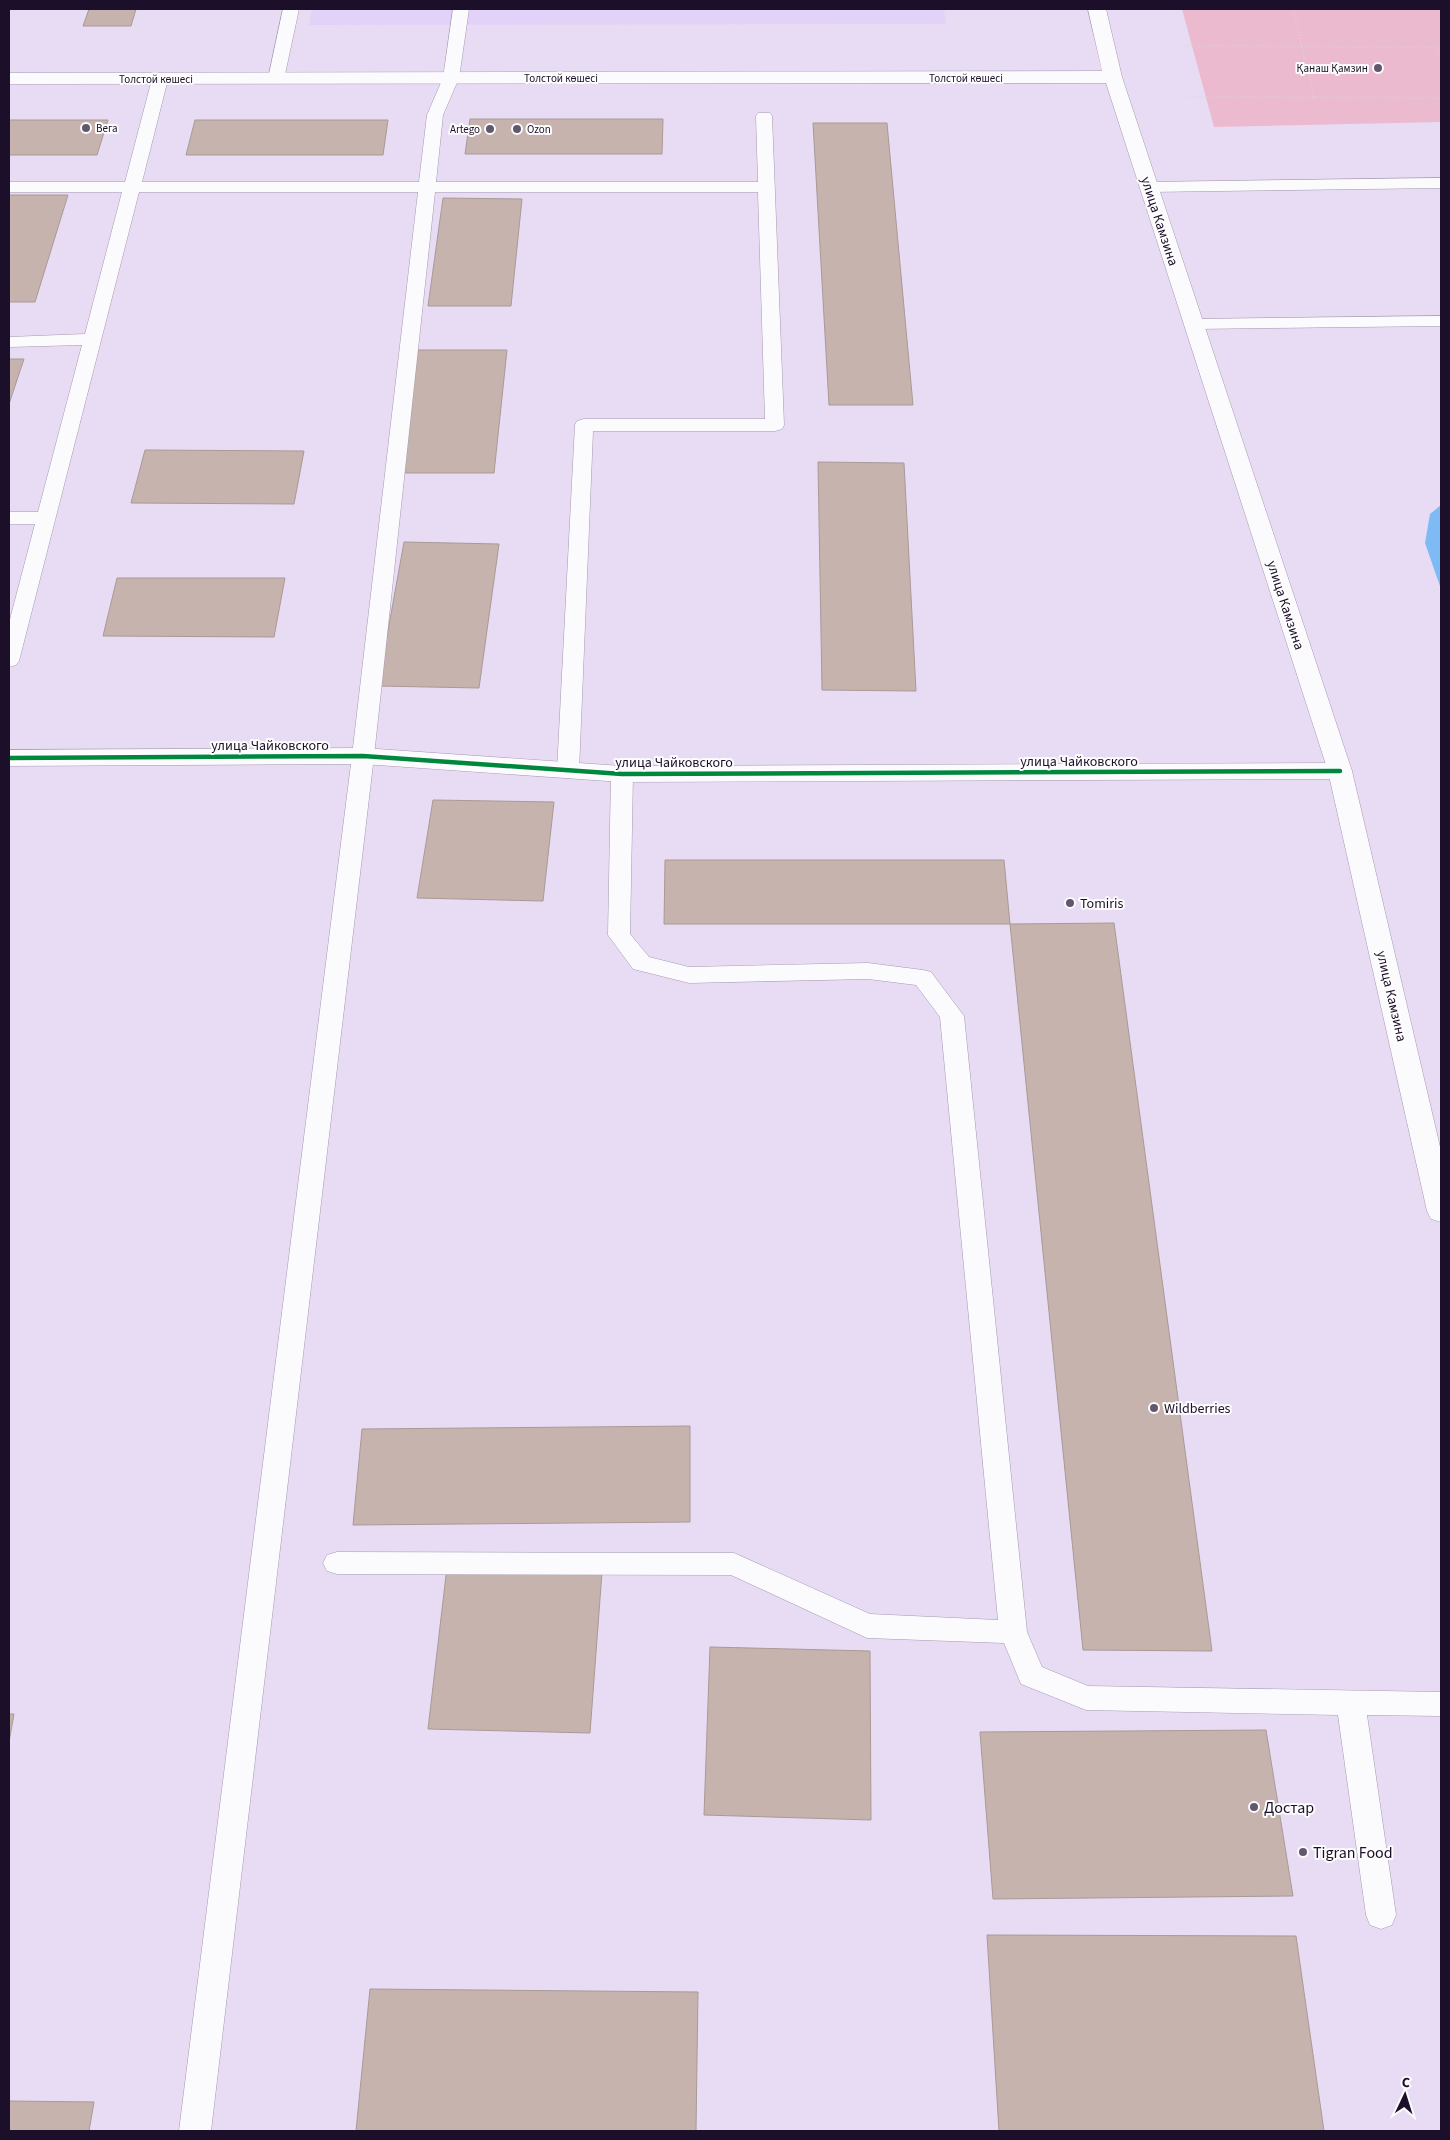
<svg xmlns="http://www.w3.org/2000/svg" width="1450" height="2140" viewBox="0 0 1450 2140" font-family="'Source Sans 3',sans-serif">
  <rect width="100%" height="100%" fill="#e7dcf4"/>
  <polygon fill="#e3d2f7" points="312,9 944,9 946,24 309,25"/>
  <polygon fill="#ecbace" points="1182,9 1441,9 1441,122 1214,127"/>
  <polygon fill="#7ebaf4" points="1441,505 1441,589 1425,543 1430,514"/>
  <g fill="#c7b3ad" stroke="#a99998">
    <polygon points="89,9 136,9 131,26 83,26"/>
    <polygon points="470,119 663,119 662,154 465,154"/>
    <polygon points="9,120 108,120 97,155 9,155"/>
    <polygon points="195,120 388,120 383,155 186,155"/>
    <polygon points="813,123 887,123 913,405 829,405"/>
    <polygon points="9,195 68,195 35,302 9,302"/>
    <polygon points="443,198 522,199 511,306 428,306"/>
    <polygon points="417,350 507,350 494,473 400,473"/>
    <polygon points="9,359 24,359 9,404"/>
    <polygon points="145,450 304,451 294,504 131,503"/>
    <polygon points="818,462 904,463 916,691 822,690"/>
    <polygon points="404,542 499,544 479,688 378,686"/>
    <polygon points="117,578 285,578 274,637 103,636"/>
    <polygon points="433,800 554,802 543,901 417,898"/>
    <polygon points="665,860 1004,860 1010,924 664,924"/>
    <polygon points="1114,923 1212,1651 1083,1650 1010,924"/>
    <polygon points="690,1426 690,1522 353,1525 362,1429"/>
    <polygon points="447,1567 602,1572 590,1733 428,1729"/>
    <polygon points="710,1647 870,1651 871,1820 704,1815"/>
    <polygon points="9,1714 14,1714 9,1742"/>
    <polygon points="1266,1730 1293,1896 993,1899 980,1732"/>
    <polygon points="987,1935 1296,1936 1324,2131 999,2131"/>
    <polygon points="370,1989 698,1992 696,2131 356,2131"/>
    <polygon points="9,2101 94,2102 89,2131 9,2131"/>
  </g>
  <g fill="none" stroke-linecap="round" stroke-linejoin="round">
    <defs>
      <g id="lane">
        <polygon points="283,9 299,9 284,79 282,82 270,82 268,79"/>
        <polygon points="453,9 469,9 459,78 443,115 436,182 758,182 756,116 758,113 770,113 772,116 784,425 782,429 775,431 593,431 579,771 576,776 568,778 560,776 557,771 575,425 577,421 584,419 765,419 758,192 435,192 374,756 211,2131 179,2131 352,756 418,192 139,192 19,661 16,665 9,667 9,623 35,524 9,524 9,512 38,512 82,345 9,347 9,337 85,334 122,192 9,192 9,182 125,182 152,79 154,76 166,76 168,79 142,182 419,182 427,115 443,78"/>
        <polygon points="1441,178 1441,188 1149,192 1143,191 1141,187 1143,183 1149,182"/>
        <polygon points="1441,316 1441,326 1194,329 1188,328 1185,324 1188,320 1194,319"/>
        <polygon points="622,767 630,769 633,774 630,934 649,957 689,967 868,963 923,970 931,972 964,1016 1027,1632 1042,1667 1088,1686 1441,1692 1441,1716 1367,1715 1396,1915 1392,1925 1381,1929 1370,1925 1366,1915 1338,1715 1086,1710 1021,1684 1004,1643 867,1638 731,1575 337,1574 327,1571 323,1563 327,1555 337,1552 734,1553 870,1614 998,1620 940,1017 916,985 868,979 689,983 633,969 608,935 611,774 614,769"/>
      </g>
      <polygon id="street" points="363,748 622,766 1340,763 1349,765 1352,771 1349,777 1340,779 622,782 363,764 9,766 9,750"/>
      <polygon id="secondary" points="1088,9 1106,9 1122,77 1352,771 1441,1151 1441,1222 1431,1219 1427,1211 1328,771 1106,83 9,84 9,73 1102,71"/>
    </defs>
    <use href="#lane" stroke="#a59ab1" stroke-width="1"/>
    <use href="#street" stroke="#a59ab1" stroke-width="1"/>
    <use href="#secondary" stroke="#a59ab1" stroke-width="1"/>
    <g stroke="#d9d6de" stroke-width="2.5" stroke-dasharray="0.5 2.5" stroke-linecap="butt">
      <polyline points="1293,9 1314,97"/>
      <polyline points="1175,46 1437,47 1441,61"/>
      <polyline points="1186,97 1441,98"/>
    </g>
    <use href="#lane" fill="#fbfafd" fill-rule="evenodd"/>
    <use href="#street" fill="#fbfafd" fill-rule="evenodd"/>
    <use href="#secondary" fill="#fbfafd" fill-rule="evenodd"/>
    <defs>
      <polyline id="cycleway" points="9,758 363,756 622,774 1340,771"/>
    </defs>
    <use href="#cycleway" stroke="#fdfdfd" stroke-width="8"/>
    <use href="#cycleway" stroke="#00873e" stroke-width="4.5"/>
  </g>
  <g fill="#635770" stroke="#fdfdfd" stroke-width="2">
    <circle cx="1378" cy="68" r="5"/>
    <circle cx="86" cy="128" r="5"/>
    <circle cx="490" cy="129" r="5"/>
    <circle cx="517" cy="129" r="5"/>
    <circle cx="1070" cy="903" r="5"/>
    <circle cx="1154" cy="1408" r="5"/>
    <circle cx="1254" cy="1807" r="5"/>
    <circle cx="1303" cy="1852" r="5"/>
  </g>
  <g text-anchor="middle" stroke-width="4" stroke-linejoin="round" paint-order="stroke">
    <g font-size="11" fill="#1c0f29" stroke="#fdfdfd" text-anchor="end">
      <text x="1368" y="72">Қанаш Қамзин</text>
      <text x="96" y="132" text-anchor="start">Вега</text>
      <text x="480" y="133">Artego</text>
      <text x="527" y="133" text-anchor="start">Ozon</text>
    </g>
    <g font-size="11" fill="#1c0f29" stroke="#fdfdfd">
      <text x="561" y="82">Толстой көшесі</text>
      <text x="966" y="82">Толстой көшесі</text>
      <text x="156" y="83">Толстой көшесі</text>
    </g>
    <g font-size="14" fill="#1c0f29" stroke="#fdfdfd">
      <text transform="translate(1160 221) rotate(72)" y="5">улица Камзина</text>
      <text transform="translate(1286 605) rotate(72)" y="5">улица Камзина</text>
      <text x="270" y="750">улица Чайковского</text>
      <text x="1079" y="766">улица Чайковского</text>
      <text x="674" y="767">улица Чайковского</text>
      <text transform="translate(1392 996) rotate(77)" y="5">улица Камзина</text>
    </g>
    <g font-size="14" fill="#1c0f29" stroke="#fdfdfd" text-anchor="start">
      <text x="1080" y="908">Tomiris</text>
      <text x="1164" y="1413">Wildberries</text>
    </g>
    <g font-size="16" fill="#1c0f29" stroke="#fdfdfd" text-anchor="start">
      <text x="1264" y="1813">Достар</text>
      <text x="1313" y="1858">Tigran Food</text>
    </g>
  </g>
  <rect width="1450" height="2140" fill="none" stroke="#1c0f29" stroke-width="20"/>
  <g transform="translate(1405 2095) rotate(4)" stroke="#fdfdfd" stroke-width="4" paint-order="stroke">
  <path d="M0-4L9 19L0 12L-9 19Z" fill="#1c0f29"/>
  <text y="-8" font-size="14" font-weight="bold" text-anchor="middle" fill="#1c0f29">С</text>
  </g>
</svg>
